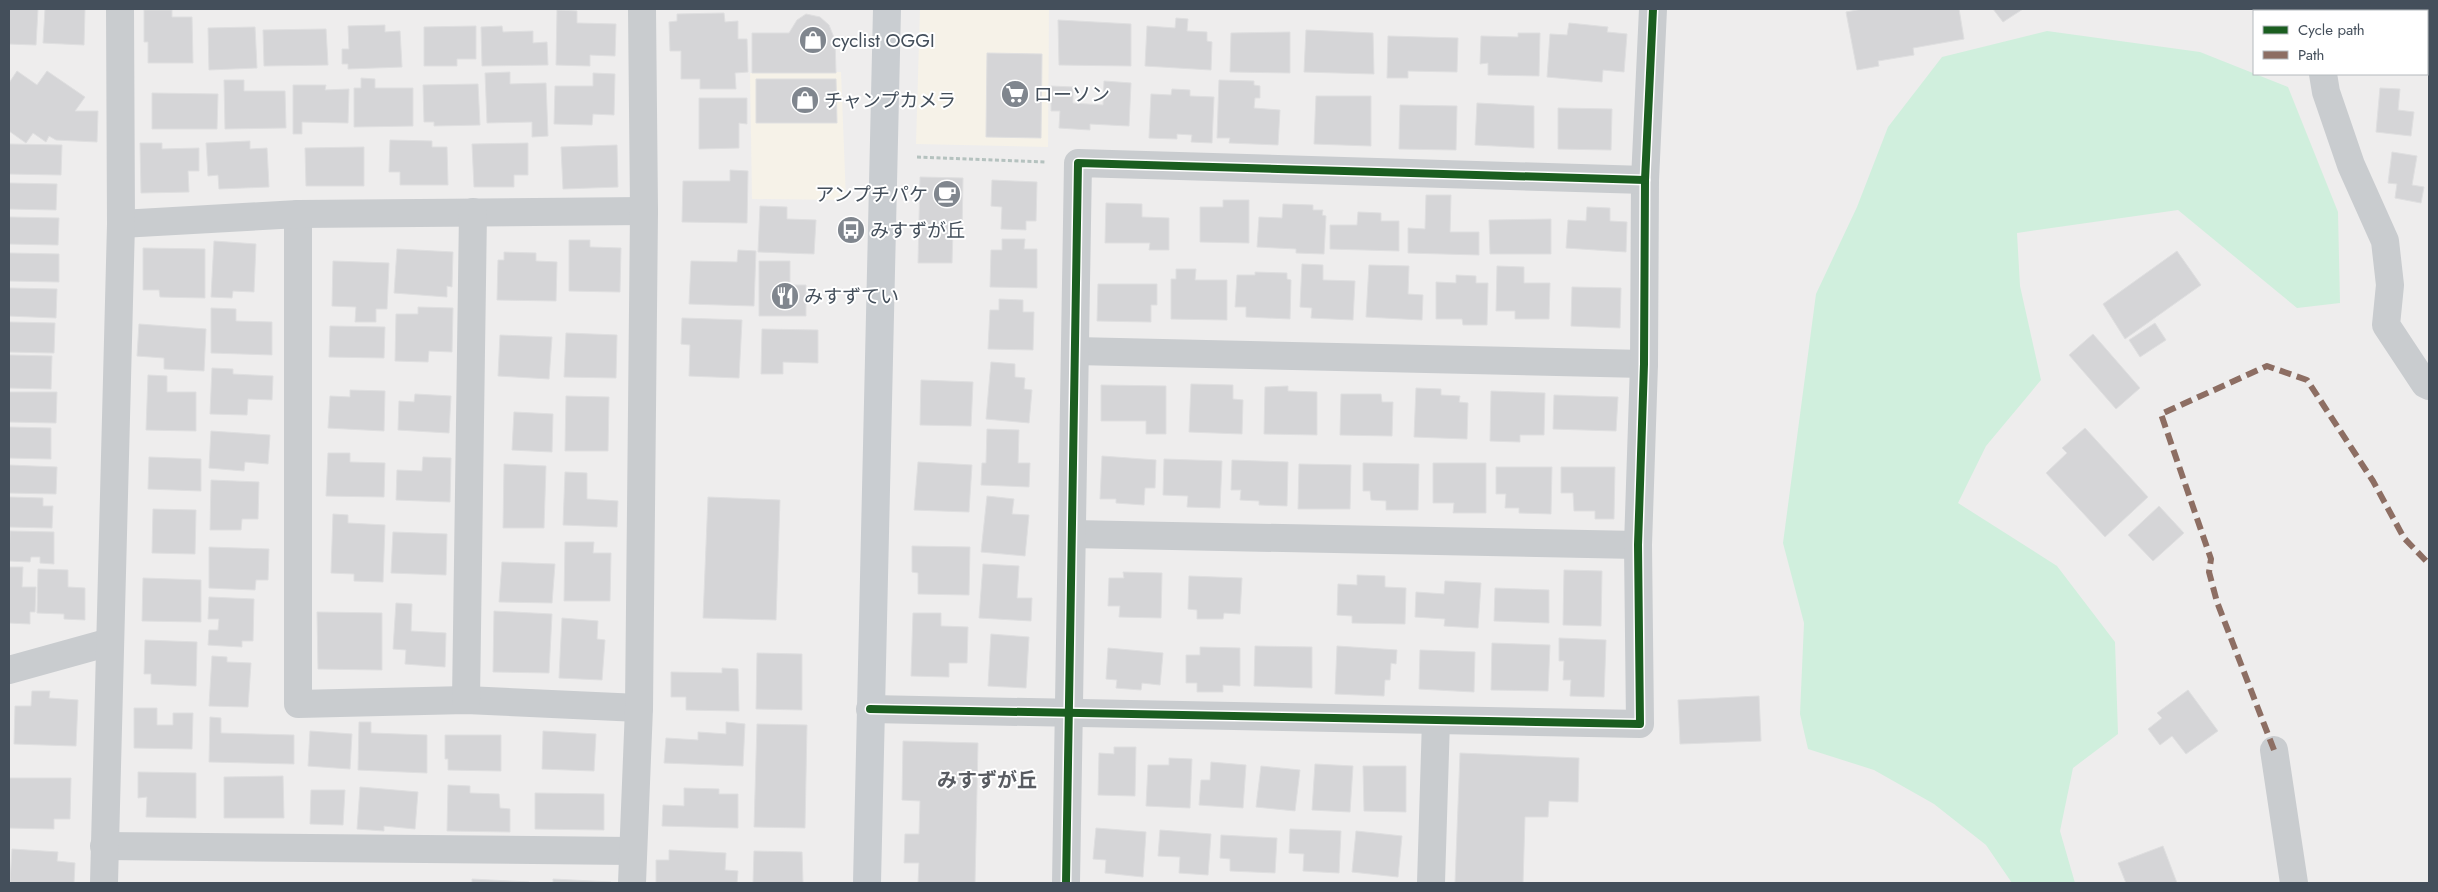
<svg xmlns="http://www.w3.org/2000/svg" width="2438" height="892" viewBox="0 0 2438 892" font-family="Jost,'Noto Sans JP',sans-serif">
  <rect width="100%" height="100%" fill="#eeeded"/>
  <g fill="#f6f2e8">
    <polygon points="920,9 1049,9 1048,147 916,144"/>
    <polygon points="841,72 846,200 752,199 750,73"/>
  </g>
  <polygon fill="#d0efdd" points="2047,31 2200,52 2288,87 2338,212 2340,303 2297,308 2178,210 2017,233 2020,286 2041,380 1986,446 1958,503 2057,566 2115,642 2118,734 2073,768 2060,831 2075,883 2012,883 1986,845 1934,804 1874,770 1808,749 1800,714 1804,623 1783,543 1816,294 1857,207 1888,127 1942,57"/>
  <g fill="#d5d5d7" stroke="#dfdfe0">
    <polygon points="9,9 38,9 36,45 9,44"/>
    <polygon points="45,9 85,9 84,45 43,43"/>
    <polygon points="1863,9 1959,9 1964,39 1913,48 1914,55 1878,61 1879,66 1857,70 1846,12"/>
    <polygon points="1993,9 2023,9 2003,22"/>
    <polygon points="2402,9 2429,9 2429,12 2427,11"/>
    <polygon points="144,10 172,10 172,17 192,17 193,63 148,63 148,42 144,42"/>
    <polygon points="557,10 577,11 577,23 616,24 615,56 590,55 590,66 556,65"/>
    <polygon points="724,13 725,22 738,21 738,39 747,39 748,72 735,73 736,89 700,89 700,79 681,79 681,51 670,51 669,22 677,21 677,14"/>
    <polygon points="806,14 820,17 829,25 835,40 836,73 752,73 752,33 789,33 797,20"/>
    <polygon points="1176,18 1188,19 1187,31 1207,32 1207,41 1212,42 1211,70 1145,66 1147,26 1175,28"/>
    <polygon points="1058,20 1131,24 1131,66 1059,65"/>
    <polygon points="1569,23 1608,27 1607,32 1627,34 1624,72 1603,70 1602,82 1547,77 1550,34 1567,35"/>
    <polygon points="385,25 385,32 400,31 402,67 348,69 348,64 342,64 342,49 349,49 348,26"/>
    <polygon points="476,26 476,59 457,59 457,66 424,66 424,27"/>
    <polygon points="502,26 503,32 533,31 533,43 547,42 548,65 482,66 481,27"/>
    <polygon points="255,27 257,68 209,70 208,28"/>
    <polygon points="326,29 328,65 264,66 263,30"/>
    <polygon points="1306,30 1373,33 1374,74 1304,72"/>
    <polygon points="1290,32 1290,73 1230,72 1231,33"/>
    <polygon points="1518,33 1540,33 1539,76 1488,75 1488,63 1480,64 1481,36 1518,37"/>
    <polygon points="1388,36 1458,38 1457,72 1408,71 1408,78 1387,78"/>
    <polygon points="2427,45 2429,45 2427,72"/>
    <polygon points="987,53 1042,54 1041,138 986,137"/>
    <polygon points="17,71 37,85 47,71 85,97 75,111 98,111 97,142 56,140 49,136 46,142 33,133 26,143 9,131 9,83"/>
    <polygon points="510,72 510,84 546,83 548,136 532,137 532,122 487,123 485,73"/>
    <polygon points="593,73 615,74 614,115 593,114 592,125 554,124 555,86 593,86"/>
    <polygon points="361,78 375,79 375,88 413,88 413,126 354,127 354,88 361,88"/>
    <polygon points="756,79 836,79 837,123 756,123"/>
    <polygon points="224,80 244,80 244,91 285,91 286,128 225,129"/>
    <polygon points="1219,80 1254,81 1254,85 1260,86 1260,98 1255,98 1254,108 1280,110 1278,145 1229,143 1230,138 1217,138"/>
    <polygon points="1104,81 1131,83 1129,126 1090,124 1090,130 1059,128 1060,111 1051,111 1051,86 1073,87 1073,103 1103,105"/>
    <polygon points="478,84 480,125 434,126 434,122 424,122 423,85"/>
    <polygon points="293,85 326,85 325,90 349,89 348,123 302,122 302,134 293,134"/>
    <polygon points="2380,88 2400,89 2398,110 2414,112 2411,136 2376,132"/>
    <polygon points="1172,89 1190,90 1190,96 1214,97 1212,143 1191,142 1192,135 1177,134 1177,139 1149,138 1151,94 1171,95"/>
    <polygon points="152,93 218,94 217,129 152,129"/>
    <polygon points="1316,96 1371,96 1371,146 1314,144"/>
    <polygon points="699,98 747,98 747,124 739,123 739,148 699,149"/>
    <polygon points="1477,103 1534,106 1534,148 1475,145"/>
    <polygon points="1400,105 1457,106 1456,150 1399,149"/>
    <polygon points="1558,108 1612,109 1611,150 1558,149"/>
    <polygon points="390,140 432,141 432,147 447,147 448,185 400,185 400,172 389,172"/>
    <polygon points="250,141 250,149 267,148 269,187 219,189 218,175 208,176 206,143"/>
    <polygon points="140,143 162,143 162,149 199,148 199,171 188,171 189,192 141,193"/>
    <polygon points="528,143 528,175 514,175 514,187 474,187 472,144"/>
    <polygon points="9,144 62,145 61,175 9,174"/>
    <polygon points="617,145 618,187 563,189 561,147"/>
    <polygon points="364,147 364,186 306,186 305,148"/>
    <polygon points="2392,152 2417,156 2412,185 2424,187 2421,203 2395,198 2397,184 2388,183"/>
    <polygon points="730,170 748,171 747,223 682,222 683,181 730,181"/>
    <polygon points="920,177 963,178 962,231 953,231 952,263 918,263"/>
    <polygon points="992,180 1037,182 1036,221 1026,221 1026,230 1001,229 1002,207 991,206"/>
    <polygon points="9,183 57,184 56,210 9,209"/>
    <polygon points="1426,195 1451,195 1450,232 1479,232 1479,255 1408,253 1408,228 1425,229"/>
    <polygon points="1223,200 1249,200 1249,243 1200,242 1200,207 1223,207"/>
    <polygon points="1106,203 1142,204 1142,217 1169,218 1169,250 1149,250 1150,243 1105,243"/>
    <polygon points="1283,204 1313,205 1313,210 1323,210 1322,215 1326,216 1324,254 1296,253 1296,249 1257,247 1259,217 1282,218"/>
    <polygon points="760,206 787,207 787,219 816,220 814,254 758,252"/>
    <polygon points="1587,207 1610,208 1610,221 1627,222 1626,252 1566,248 1568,220 1586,221"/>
    <polygon points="1358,212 1381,213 1381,221 1399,221 1399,251 1330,249 1330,225 1357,225"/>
    <polygon points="9,217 59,218 58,245 9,244"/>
    <polygon points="1551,219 1551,254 1490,254 1489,220"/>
    <polygon points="1002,239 1025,239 1024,249 1037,249 1037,288 990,287 991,250 1002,250"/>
    <polygon points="569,240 590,240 590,247 621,248 620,292 569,291"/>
    <polygon points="214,241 256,244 254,292 233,291 232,298 211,297"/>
    <polygon points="143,248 205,249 205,298 160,297 159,290 143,290"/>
    <polygon points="397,249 453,252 452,287 447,286 447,297 394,293"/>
    <polygon points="738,250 756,251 754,306 689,304 691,261 737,262"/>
    <polygon points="2177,251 2201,285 2125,339 2103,304"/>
    <polygon points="504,252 536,253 536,261 557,262 556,301 497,300 498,260 504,260"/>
    <polygon points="9,253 59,254 59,282 9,281"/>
    <polygon points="333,261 389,263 387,309 376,309 376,322 355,322 356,307 332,306"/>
    <polygon points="759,261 790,261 790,285 806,285 806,316 759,316"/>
    <polygon points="1302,264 1323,265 1323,280 1355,281 1353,320 1311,318 1312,308 1300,307"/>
    <polygon points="1369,265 1409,266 1408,294 1423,295 1422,320 1366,317"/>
    <polygon points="1497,266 1524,267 1524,283 1550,283 1549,319 1515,319 1515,311 1496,311"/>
    <polygon points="1176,269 1196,269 1195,280 1227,280 1227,320 1171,319 1171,279 1176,279"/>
    <polygon points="1255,272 1287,273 1287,279 1291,280 1290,319 1246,317 1246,307 1235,307 1237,275 1255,275"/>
    <polygon points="1456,275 1476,276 1476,283 1488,283 1487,325 1463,325 1462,319 1436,319 1436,282 1456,283"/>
    <polygon points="1098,284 1157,284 1157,305 1151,305 1151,322 1097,321"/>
    <polygon points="1572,287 1621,288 1620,328 1571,326"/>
    <polygon points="9,288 57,289 56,318 9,316"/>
    <polygon points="999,299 1023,300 1023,312 1034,312 1033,350 988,349 990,310 999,310"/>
    <polygon points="418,307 453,308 452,352 429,351 428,362 395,361 396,314 418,314"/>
    <polygon points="211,308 236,309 236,321 272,322 272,355 211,353"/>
    <polygon points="682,318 742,320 739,378 689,376 690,345 681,344"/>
    <polygon points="9,322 55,323 54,353 9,352"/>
    <polygon points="2155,323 2166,340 2140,357 2129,340"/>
    <polygon points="139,324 206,329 204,371 164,369 164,358 137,356"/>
    <polygon points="330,326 385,327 384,358 329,357"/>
    <polygon points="762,329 818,330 818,363 783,362 783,374 761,374"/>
    <polygon points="566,333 617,335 616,378 564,377"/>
    <polygon points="2093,334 2140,388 2116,409 2069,355"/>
    <polygon points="500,335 552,337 549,379 498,376"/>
    <polygon points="9,355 52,356 51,389 9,388"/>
    <polygon points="991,362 1015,364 1015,377 1025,378 1024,389 1032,390 1029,423 986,419"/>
    <polygon points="212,368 233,369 233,374 273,376 272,400 248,399 247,415 210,414"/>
    <polygon points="148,375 167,376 167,392 196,392 196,431 146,430"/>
    <polygon points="921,380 973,382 971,426 920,425"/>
    <polygon points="1191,384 1233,385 1233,399 1243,400 1242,434 1189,432"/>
    <polygon points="1101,385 1166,386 1166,434 1146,434 1146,421 1101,421"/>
    <polygon points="1288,386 1288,391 1317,392 1317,435 1264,434 1265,387"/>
    <polygon points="1416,388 1441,389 1441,395 1460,396 1459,402 1468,403 1467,439 1414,437"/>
    <polygon points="350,390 385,391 384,431 328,428 330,396 350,397"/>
    <polygon points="1491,391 1545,393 1544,435 1520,435 1520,442 1490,441"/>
    <polygon points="9,392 57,392 56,423 9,422"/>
    <polygon points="415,394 451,396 449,433 398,430 399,401 414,402"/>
    <polygon points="1341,394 1381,394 1382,402 1393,402 1392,436 1340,435"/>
    <polygon points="1554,395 1618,397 1616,431 1553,429"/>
    <polygon points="566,396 609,397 608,451 565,451"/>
    <polygon points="514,412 553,414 552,452 512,450"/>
    <polygon points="9,427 51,428 51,459 9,458"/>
    <polygon points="2085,428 2148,497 2105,537 2046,473 2067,453 2062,448"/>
    <polygon points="987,429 1019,430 1018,463 1030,463 1029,487 981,485 982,463 986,463"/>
    <polygon points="211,431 270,435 268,464 245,462 244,471 209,468"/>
    <polygon points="328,453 350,453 350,462 385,463 384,497 326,496"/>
    <polygon points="1102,456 1156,460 1155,488 1145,488 1144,505 1116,503 1116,499 1100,499"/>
    <polygon points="149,457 201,459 201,491 148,489"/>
    <polygon points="423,457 451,458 450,502 396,500 397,470 422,471"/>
    <polygon points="1164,459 1222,461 1220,508 1187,507 1188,496 1163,495"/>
    <polygon points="1232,460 1288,462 1287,506 1259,505 1259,501 1240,500 1241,490 1231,490"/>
    <polygon points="918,462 972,465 969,512 914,510"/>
    <polygon points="1363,463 1419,464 1418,510 1386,510 1386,501 1371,500 1370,491 1363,491"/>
    <polygon points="1433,463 1486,463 1486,513 1453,513 1454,503 1433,503"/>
    <polygon points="504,464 546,466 544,528 503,528"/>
    <polygon points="1299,464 1351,465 1350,509 1298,509"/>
    <polygon points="9,465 57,467 56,494 9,493"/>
    <polygon points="1496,467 1552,467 1551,514 1519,513 1519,508 1505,508 1506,494 1496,494"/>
    <polygon points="1561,467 1615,467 1614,519 1595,519 1595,511 1574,511 1573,493 1561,493"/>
    <polygon points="565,472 587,473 587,499 618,501 617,527 563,525"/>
    <polygon points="211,480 259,482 258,519 242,519 241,530 210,530"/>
    <polygon points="987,496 1014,499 1012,514 1029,515 1025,556 981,552"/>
    <polygon points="9,497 43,498 43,506 53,506 52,528 9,527"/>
    <polygon points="708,497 780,500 776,620 703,618"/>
    <polygon points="2159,506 2184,533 2153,561 2128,535"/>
    <polygon points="153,509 196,510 195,554 152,553"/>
    <polygon points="333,514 348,515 348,523 385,525 383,582 354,581 354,574 331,573"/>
    <polygon points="10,531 54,532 54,564 40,563 40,557 31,557 30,562 9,561"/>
    <polygon points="393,532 447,534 446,575 391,573"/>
    <polygon points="565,542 594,542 593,553 611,553 610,601 564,601"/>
    <polygon points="912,546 970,547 969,595 918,594 918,573 912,572"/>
    <polygon points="209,547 269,549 268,580 256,580 255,590 209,588"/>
    <polygon points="502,562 555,564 552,603 499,602"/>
    <polygon points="983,564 1019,566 1017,598 1032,598 1031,621 979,618"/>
    <polygon points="9,567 23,567 22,587 36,587 35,612 30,612 30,624 9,623"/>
    <polygon points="38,569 68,570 68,587 85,588 85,620 64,619 64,614 37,613"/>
    <polygon points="1564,570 1602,571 1601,626 1563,625"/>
    <polygon points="1123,572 1162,573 1161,618 1119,617 1120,606 1108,606 1109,578 1124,578"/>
    <polygon points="1357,575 1385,576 1385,587 1406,588 1405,624 1352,623 1352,616 1337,615 1338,584 1357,585"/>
    <polygon points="1189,576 1242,578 1240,614 1224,613 1223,619 1197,619 1197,610 1188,609"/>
    <polygon points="143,578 201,580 201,622 142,621"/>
    <polygon points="1445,581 1481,583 1478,628 1444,626 1445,619 1415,617 1416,592 1444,594"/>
    <polygon points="1495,588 1549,590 1549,623 1494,621"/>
    <polygon points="209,597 254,599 253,641 242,641 242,647 208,645 209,630 218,630 219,619 208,619"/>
    <polygon points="396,603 412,604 411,631 446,633 445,667 405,664 406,650 393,649"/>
    <polygon points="494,611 552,614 549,673 493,672"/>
    <polygon points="317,612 382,613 382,670 318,669"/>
    <polygon points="913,613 941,613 941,626 968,627 967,663 949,663 949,677 911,676"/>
    <polygon points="562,618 598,621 597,639 605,640 602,680 559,678"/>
    <polygon points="991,634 1029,637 1026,688 988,686"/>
    <polygon points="1559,638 1606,640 1604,697 1570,696 1571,680 1563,680 1564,661 1559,661"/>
    <polygon points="145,640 197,642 196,686 151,684 151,674 144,674"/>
    <polygon points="1492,643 1550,645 1548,691 1491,690"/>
    <polygon points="1255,646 1312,647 1312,688 1254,686"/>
    <polygon points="1337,646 1397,650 1396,664 1391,663 1390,680 1385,680 1384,696 1335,694"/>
    <polygon points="1200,647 1240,648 1240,686 1223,685 1223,692 1197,692 1197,683 1186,683 1186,655 1200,655"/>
    <polygon points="1108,648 1163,653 1160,685 1142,683 1141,690 1116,688 1117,680 1106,679"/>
    <polygon points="1420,650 1475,652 1474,692 1419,689"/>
    <polygon points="757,653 802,654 802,710 756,709"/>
    <polygon points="212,656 227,657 227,662 251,663 248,707 209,706"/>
    <polygon points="722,668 738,669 739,711 686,710 686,697 671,697 671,672 722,673"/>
    <polygon points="2188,690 2218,731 2186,754 2172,736 2160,745 2148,729 2162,718 2157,713"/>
    <polygon points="32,691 50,691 49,698 78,700 76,746 14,744 15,706 31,706"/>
    <polygon points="1759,696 1761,741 1680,744 1678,700"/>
    <polygon points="134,708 157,708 157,725 173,725 173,713 193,713 192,749 134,748"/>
    <polygon points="210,717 221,718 221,733 294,735 294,764 209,762"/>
    <polygon points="359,722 371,722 371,733 427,735 427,773 358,770"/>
    <polygon points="726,722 745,724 743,766 664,763 666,738 698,740 698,732 726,734"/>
    <polygon points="757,724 807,725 805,828 754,827"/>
    <polygon points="310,731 352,734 350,769 308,766"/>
    <polygon points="543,731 596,734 594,771 542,769"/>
    <polygon points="445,735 501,735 501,771 448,770 448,759 445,759"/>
    <polygon points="903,741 978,743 975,883 918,883 919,863 904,863 905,834 919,834 920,801 902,800"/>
    <polygon points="1114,747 1136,747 1135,796 1098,795 1099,753 1114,754"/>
    <polygon points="1460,753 1579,758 1578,802 1549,801 1548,817 1525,817 1523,883 1455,883"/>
    <polygon points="1169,758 1192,759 1190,808 1146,806 1148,765 1169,765"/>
    <polygon points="1211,762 1246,765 1243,808 1199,805 1201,780 1210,780"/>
    <polygon points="1315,764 1353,766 1350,812 1312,810"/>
    <polygon points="1261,766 1300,770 1295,811 1256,807"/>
    <polygon points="1363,766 1406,766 1406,812 1364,811"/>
    <polygon points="138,772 196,773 196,818 146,817 147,797 138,798"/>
    <polygon points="283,776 284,818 224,818 224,777"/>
    <polygon points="9,778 71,778 70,819 54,819 54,829 9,828"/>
    <polygon points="448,785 470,786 470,793 499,794 500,808 510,809 510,832 447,831"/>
    <polygon points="360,787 418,792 415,829 384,826 384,831 357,829"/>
    <polygon points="684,788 719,789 719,794 738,794 738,828 662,826 663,805 684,806"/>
    <polygon points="311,790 345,790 343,825 310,824"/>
    <polygon points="535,793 604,794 604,830 535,829"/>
    <polygon points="1096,828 1146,832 1143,877 1105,873 1106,860 1093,859"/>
    <polygon points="1290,829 1341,831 1339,873 1303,871 1304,854 1289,853"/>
    <polygon points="1160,830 1211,834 1208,875 1179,873 1180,857 1158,856"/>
    <polygon points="1356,831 1402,836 1398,877 1352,872"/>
    <polygon points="1221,835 1277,838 1275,873 1230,871 1230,859 1220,858"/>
    <polygon points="2163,846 2177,883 2126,883 2118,863"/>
    <polygon points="12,849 58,852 57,861 75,863 74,883 10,883"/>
    <polygon points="669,850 726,853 725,870 738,871 737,883 656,883 656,860 669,860"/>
    <polygon points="754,851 802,852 803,883 753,883"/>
    <polygon points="472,879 529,882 529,883 472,883"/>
    <polygon points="553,879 611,882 611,883 553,883"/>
  </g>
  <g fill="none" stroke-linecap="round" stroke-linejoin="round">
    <polyline stroke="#b5c2bf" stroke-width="3" stroke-dasharray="4 2.5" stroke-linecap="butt" points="917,157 1045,162"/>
    <g stroke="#c9cccf" stroke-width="28">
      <polyline points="2337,9 2340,11"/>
      <polyline points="2323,74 2326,92 2351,165 2385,241 2390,285 2386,325 2425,384 2429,386"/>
      <polyline points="298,214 298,704 466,700 639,708"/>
      <polyline points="121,224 298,214 644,211"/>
      <polyline points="1075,351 1644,364"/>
      <polyline points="1072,534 1638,545"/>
      <polyline points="9,670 110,642"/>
      <polyline points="466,700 473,212"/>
      <polyline points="870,709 1640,724 1638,545 1644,364 1645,180 1653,9"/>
      <polyline points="2274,750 2294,883"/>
      <polyline points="104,846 632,851"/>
      <polyline points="104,883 121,224 120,9"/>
      <polyline points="632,883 639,708 644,211 642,9"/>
      <polyline points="1066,883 1078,163 1645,180"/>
      <polyline points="1431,883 1436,720"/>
    </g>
    <polyline stroke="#c9cdd1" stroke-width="28" points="867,883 887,9"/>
    <polyline stroke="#8d6e63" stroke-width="6" stroke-dasharray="12 6" stroke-linecap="butt" points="2274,750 2217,602 2209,572 2211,559 2161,414 2267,366 2307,380 2373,481 2404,538 2429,564"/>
    <defs>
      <g id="cycleway">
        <polyline points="870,709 1640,724 1638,545 1644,364 1645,180 1653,9"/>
        <polyline points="1066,883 1078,163 1645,180"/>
      </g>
    </defs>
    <use href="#cycleway" stroke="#fff" stroke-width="11"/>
    <use href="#cycleway" stroke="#1b5e20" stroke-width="8"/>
  </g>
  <defs>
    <symbol id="shop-disc" viewBox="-11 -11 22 22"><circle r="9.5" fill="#80868e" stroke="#fff"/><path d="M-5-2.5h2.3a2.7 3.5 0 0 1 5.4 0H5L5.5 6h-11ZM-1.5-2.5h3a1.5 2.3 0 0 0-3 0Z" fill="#fff"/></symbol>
    <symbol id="supermarket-disc" viewBox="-11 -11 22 22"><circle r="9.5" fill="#80868e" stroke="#fff"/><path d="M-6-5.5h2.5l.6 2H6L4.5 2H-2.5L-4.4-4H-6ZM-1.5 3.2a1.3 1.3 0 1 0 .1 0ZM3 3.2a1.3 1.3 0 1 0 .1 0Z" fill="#fff"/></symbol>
    <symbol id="cafe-disc" viewBox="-11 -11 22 22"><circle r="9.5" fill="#80868e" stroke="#fff"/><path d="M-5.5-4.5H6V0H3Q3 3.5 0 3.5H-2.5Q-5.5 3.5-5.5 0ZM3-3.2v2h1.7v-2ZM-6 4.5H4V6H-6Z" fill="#fff"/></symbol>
    <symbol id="bus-disc" viewBox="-11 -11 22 22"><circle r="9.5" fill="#80868e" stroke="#fff"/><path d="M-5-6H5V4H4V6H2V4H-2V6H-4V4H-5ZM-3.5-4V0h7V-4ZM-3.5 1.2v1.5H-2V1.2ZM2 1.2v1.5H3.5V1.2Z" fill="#fff"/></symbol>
    <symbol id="restaurant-disc" viewBox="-11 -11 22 22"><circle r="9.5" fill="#80868e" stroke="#fff"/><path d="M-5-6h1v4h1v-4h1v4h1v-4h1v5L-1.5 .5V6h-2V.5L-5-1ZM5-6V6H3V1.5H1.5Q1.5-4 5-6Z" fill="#fff"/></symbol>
  </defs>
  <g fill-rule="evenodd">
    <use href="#shop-disc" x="797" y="24" width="32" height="32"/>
    <use href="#supermarket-disc" x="999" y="78" width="32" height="32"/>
    <use href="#shop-disc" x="789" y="84" width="32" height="32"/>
    <use href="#cafe-disc" x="931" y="178" width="32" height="32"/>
    <use href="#bus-disc" x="835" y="214" width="32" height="32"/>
    <use href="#restaurant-disc" x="769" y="280" width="32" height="32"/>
  </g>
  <g text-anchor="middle" stroke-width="4" stroke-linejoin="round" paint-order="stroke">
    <g font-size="19" fill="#444f5b" stroke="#fff" text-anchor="start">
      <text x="832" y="47">cyclist OGGI</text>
      <text x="1034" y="101">ローソン</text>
      <text x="824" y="107">チャンプカメラ</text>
      <text x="928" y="201" text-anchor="end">アンプチパケ</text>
      <text x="870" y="237">みすずが丘</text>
      <text x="804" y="303">みすずてい</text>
    </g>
    <g font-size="20" font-weight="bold" fill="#595c62" stroke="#fff">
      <text x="987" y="787">みすずが丘</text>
    </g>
  </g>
  <rect width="2438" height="892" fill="none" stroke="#444f5b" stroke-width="20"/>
  <rect x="2253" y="10" width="175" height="65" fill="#ffffff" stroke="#b4b9bd"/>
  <rect x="2263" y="26" width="25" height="8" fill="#1b5e20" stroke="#b4b9bd"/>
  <text x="2298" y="35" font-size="15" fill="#444f5b">Cycle path</text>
  <rect x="2263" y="51" width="25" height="8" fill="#8d6e63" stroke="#b4b9bd"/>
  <text x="2298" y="60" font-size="15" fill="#444f5b">Path</text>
</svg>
